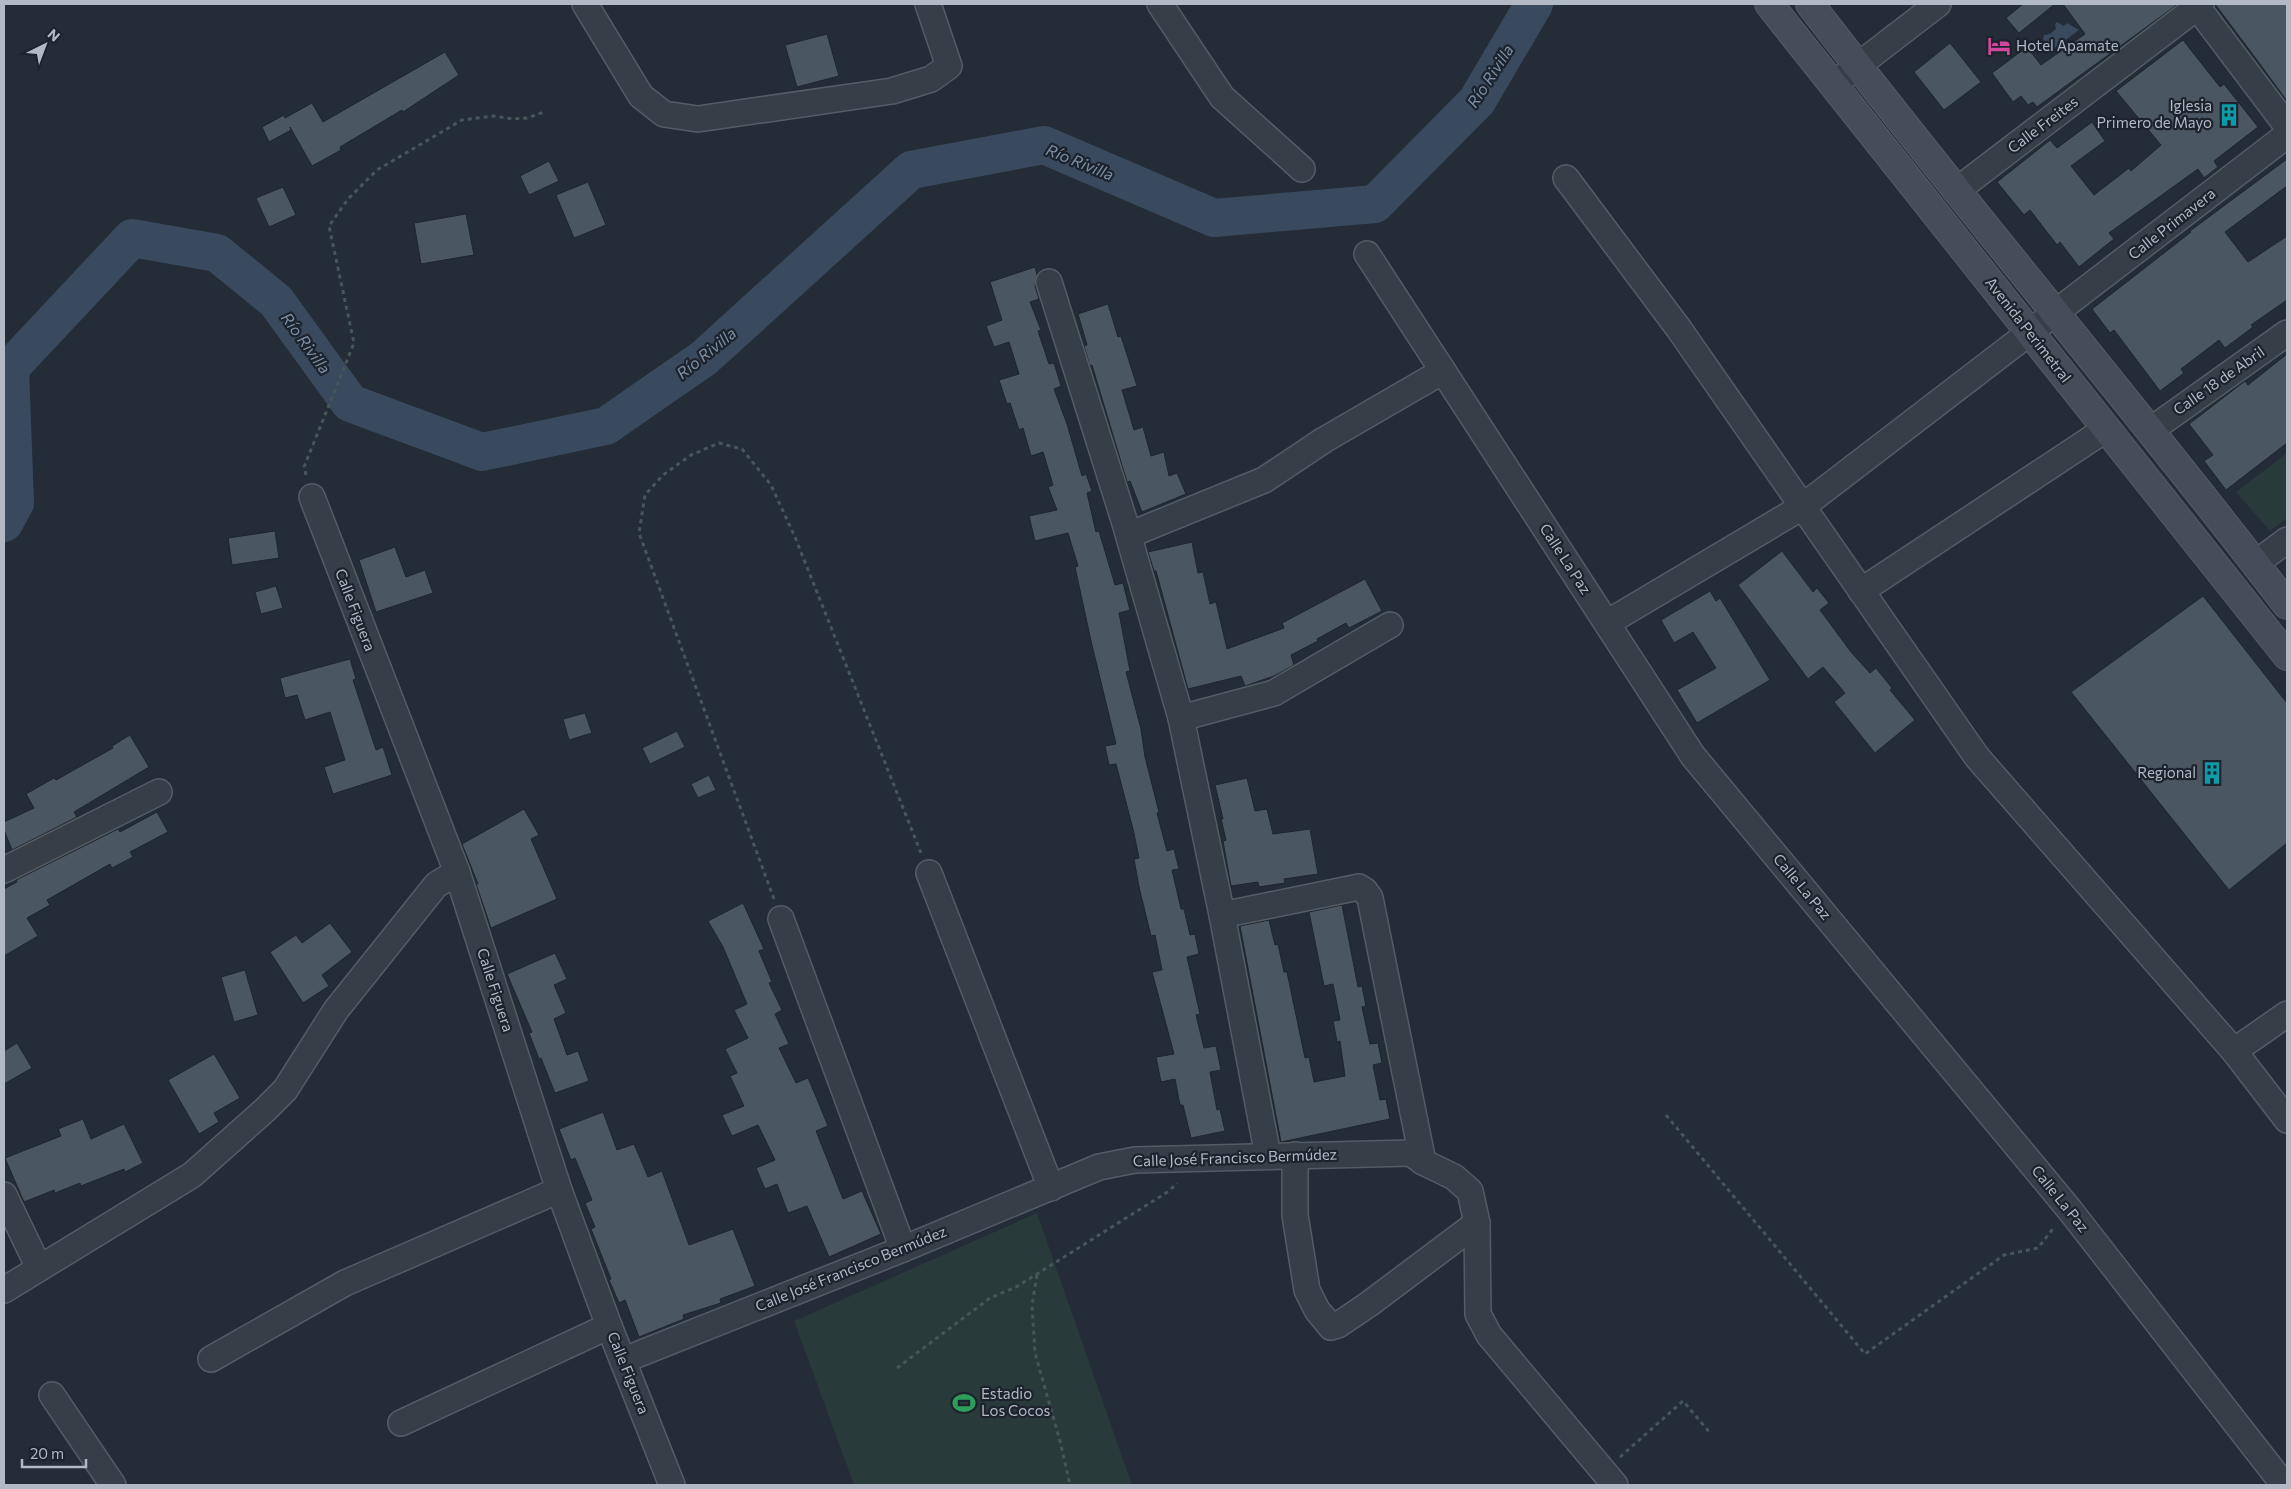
<svg xmlns="http://www.w3.org/2000/svg" width="2291" height="1489" viewBox="0 0 2291 1489" font-family="Commissioner,sans-serif">
  <rect width="100%" height="100%" fill="#232c37"/>
  <g fill="#283a3a">
    <polygon points="2287,453 2287,518 2270,531 2236,492"/>
    <polygon points="1037,1213 1132,1485 854,1485 794,1321"/>
  </g>
  <polygon fill="#394a5f" points="2057,22 2064,26 2067,23 2079,30 2052,50 2049,49 2049,45 2043,39 2044,35 2050,34 2056,29 2055,24"/>
  <g fill="none" stroke-linecap="round" stroke-linejoin="round">
    <polyline stroke="#394a5f" stroke-width="38" points="4,523 15,503 10,368 132,238 217,253 276,301 350,403 482,452 606,426 704,358 911,170 1044,145 1214,218 1375,204 1477,101 1534,4"/>
  </g>
  <g fill="#4b5663" stroke="#1e252e">
    <polygon points="2023,4 2055,4 2019,33 2006,18"/>
    <polygon points="2063,4 2178,4 2037,107 2033,102 2028,105 2021,96 2013,102 1992,73 2027,47 2041,65 2085,34"/>
    <polygon points="2215,4 2287,4 2287,101 2257,60"/>
    <polygon points="827,34 839,76 797,87 785,45"/>
    <polygon points="2183,40 2220,87 2224,84 2258,127 2214,161 2218,167 2204,178 2198,169 2109,233 2114,239 2079,267 2060,242 2057,245 2030,210 2024,215 1997,182 2050,140 2057,148 2092,122 2105,141 2071,166 2094,195 2129,168 2131,171 2161,145 2116,91"/>
    <polygon points="1950,43 1981,82 1944,110 1914,72"/>
    <polygon points="445,52 459,75 403,112 402,110 340,147 341,150 312,166 290,127 291,130 269,142 262,127 284,115 285,118 312,103 323,122"/>
    <polygon points="2287,159 2287,186 2225,232 2248,262 2287,236 2287,300 2251,325 2253,327 2225,348 2219,340 2181,369 2184,373 2160,391 2114,330 2110,333 2092,309 2191,232 2190,231"/>
    <polygon points="549,161 559,181 529,195 520,176"/>
    <polygon points="588,182 606,225 574,238 556,195"/>
    <polygon points="283,187 296,215 269,227 256,198"/>
    <polygon points="466,214 474,255 421,264 414,223"/>
    <polygon points="1035,267 1037,275 1035,286 1039,299 1030,302 1041,330 1038,331 1049,364 1054,363 1061,386 1054,389 1067,424 1082,476 1086,474 1092,491 1087,493 1096,532 1099,531 1115,585 1123,583 1130,610 1119,613 1130,671 1126,672 1141,729 1145,757 1159,812 1157,813 1167,851 1174,849 1179,869 1172,870 1181,909 1184,909 1190,935 1195,934 1199,954 1187,957 1200,1014 1196,1015 1204,1048 1216,1046 1221,1070 1210,1072 1217,1110 1220,1109 1225,1131 1191,1138 1183,1105 1180,1105 1175,1079 1161,1082 1156,1057 1174,1054 1152,972 1162,970 1155,935 1151,936 1139,887 1134,859 1139,858 1133,829 1116,764 1109,765 1105,746 1116,744 1091,641 1075,567 1078,566 1068,533 1035,541 1029,516 1057,510 1048,487 1053,485 1043,452 1031,456 1023,428 1019,430 1010,403 1007,404 999,380 1019,374 1009,342 994,347 986,326 1002,320 990,282"/>
    <polygon points="1108,304 1118,337 1121,336 1137,386 1122,390 1134,430 1143,427 1151,456 1164,452 1169,476 1177,473 1186,494 1142,512 1130,481 1127,482 1092,365 1090,366 1084,346 1087,345 1078,314"/>
    <polygon points="2287,354 2287,443 2226,490 2204,461 2213,455 2189,424 2245,381 2248,385"/>
    <polygon points="275,531 279,558 232,565 228,538"/>
    <polygon points="1192,542 1198,573 1203,572 1210,604 1216,602 1227,649 1284,628 1282,623 1365,579 1382,611 1349,628 1346,623 1317,639 1318,641 1291,655 1294,665 1274,676 1245,686 1241,676 1188,689 1156,571 1154,571 1148,552"/>
    <polygon points="395,547 406,577 425,570 433,593 376,612 359,560"/>
    <polygon points="1782,551 1813,592 1817,588 1829,603 1820,610 1851,652 1870,673 1876,668 1892,688 1890,690 1915,720 1875,753 1834,702 1845,693 1823,667 1808,679 1738,585"/>
    <polygon points="276,586 283,608 261,614 255,592"/>
    <polygon points="1710,591 1716,601 1720,598 1770,680 1697,723 1677,690 1716,668 1693,632 1674,643 1661,620"/>
    <polygon points="2203,596 2287,703 2287,843 2229,890 2071,692"/>
    <polygon points="350,659 356,679 353,680 376,750 383,747 392,775 333,794 324,767 345,760 330,712 305,720 297,695 285,698 280,678"/>
    <polygon points="585,713 592,733 569,740 563,719"/>
    <polygon points="677,731 685,747 650,764 642,748"/>
    <polygon points="130,735 149,767 74,812 77,817 12,850 4,830 4,822 34,808 26,794 54,778 56,780 113,748 112,746"/>
    <polygon points="709,775 716,790 698,798 691,784"/>
    <polygon points="1247,778 1255,811 1267,809 1273,834 1310,829 1318,874 1284,879 1285,883 1259,887 1258,882 1231,886 1223,841 1226,840 1221,819 1223,819 1215,785"/>
    <polygon points="524,809 539,835 531,839 557,899 491,928 476,884 478,884 462,844"/>
    <polygon points="157,812 168,832 130,852 133,857 112,868 110,864 47,900 50,905 27,918 38,936 4,956 4,889 17,882 16,880 118,829 120,832"/>
    <polygon points="743,903 764,949 759,951 772,982 769,983 782,1010 775,1014 789,1044 779,1048 796,1083 808,1078 817,1099 828,1126 816,1131 843,1199 862,1191 881,1234 829,1257 807,1206 788,1213 777,1184 765,1189 756,1168 775,1160 758,1125 732,1136 722,1115 744,1106 730,1076 737,1073 725,1049 748,1038 734,1010 747,1004 723,947 708,921"/>
    <polygon points="1342,905 1358,987 1362,986 1366,1006 1362,1007 1370,1044 1378,1043 1382,1063 1373,1065 1380,1100 1386,1099 1390,1119 1281,1142 1240,926 1269,920 1275,945 1278,944 1284,972 1287,972 1305,1058 1309,1057 1314,1082 1345,1076 1340,1041 1337,1042 1333,1021 1340,1020 1333,984 1324,986 1309,912"/>
    <polygon points="330,923 352,952 322,975 329,986 303,1003 270,952 296,935 302,943"/>
    <polygon points="555,953 567,979 554,985 566,1013 554,1019 567,1055 578,1051 589,1081 555,1093 541,1058 539,1059 529,1033 532,1032 507,974"/>
    <polygon points="245,970 258,1015 234,1022 221,977"/>
    <polygon points="17,1043 32,1068 4,1084 4,1051"/>
    <polygon points="214,1054 240,1098 214,1113 219,1122 199,1134 168,1080"/>
    <polygon points="603,1112 617,1150 634,1144 648,1177 662,1171 689,1245 733,1229 755,1286 720,1299 721,1303 683,1315 684,1319 639,1337 625,1300 619,1303 609,1280 611,1279 591,1229 595,1227 585,1203 592,1200 575,1158 571,1160 559,1129"/>
    <polygon points="83,1119 91,1139 124,1124 143,1163 125,1172 124,1169 81,1186 80,1183 55,1193 54,1190 24,1202 5,1158 61,1136 58,1129"/>
  </g>
  <g fill="none" stroke-linecap="round" stroke-linejoin="round">
    <defs>
      <g id="minor">
        <polyline points="585,4 641,96 664,114 698,119 892,91 931,79 949,66 928,4"/>
        <polyline points="1160,4 1222,97 1302,169"/>
        <polyline points="2195,4 2287,126"/>
        <polyline points="1834,84 1938,4"/>
        <polyline points="1566,178 1679,329 1977,757 2234,1051 2287,1120"/>
        <polyline points="1956,191 2201,4"/>
        <polyline points="1367,254 1693,756 2069,1209 2284,1485"/>
        <polyline points="1049,282 1124,520 1181,718 1222,915 1268,1156"/>
        <polyline points="2151,430 2287,333"/>
        <polyline points="312,497 457,872 559,1190 609,1326 672,1485"/>
        <polyline points="1129,535 1264,480 1324,440 1443,371"/>
        <polyline points="2255,564 2287,540"/>
        <polyline points="1861,591 2106,429"/>
        <polyline points="1607,623 1802,507 2287,135"/>
        <polyline points="1181,718 1274,693 1390,625"/>
        <polyline points="4,870 159,792"/>
        <polyline points="929,873 1051,1188"/>
        <polyline points="1222,915 1359,887 1365,891 1370,898 1423,1162"/>
        <polyline points="781,919 903,1249"/>
        <polyline points="2234,1051 2287,1014"/>
        <polyline points="1295,1155 1295,1215 1307,1290 1317,1310 1331,1327 1338,1325 1369,1304 1477,1223"/>
        <polyline points="4,1195 39,1268"/>
        <polyline points="4,1290 192,1175 266,1109 285,1090 336,1010 436,885 457,872"/>
        <polyline points="211,1359 345,1283 559,1190"/>
        <polyline points="624,1360 903,1249 1099,1167 1135,1160 1411,1153 1423,1162 1454,1177 1470,1191 1477,1223 1478,1314 1489,1335 1615,1485"/>
        <polyline points="52,1395 113,1485"/>
        <polyline points="401,1423 609,1326"/>
      </g>
      <g id="secondary">
        <polyline points="1769,4 2287,656"/>
        <path d="M1810 4C1965 207 2132 402 2287 605"/>
      </g>
    </defs>
    <use href="#minor" stroke="#545c65" stroke-width="28"/>
    <use href="#secondary" stroke="#545c65" stroke-width="30"/>
    <g stroke="#465759" stroke-width="3" stroke-dasharray="4 4" stroke-linecap="butt">
      <polyline points="306,475 304,467 354,343 329,226 348,199 377,170 462,120 494,116 513,119 527,118 544,112"/>
      <polyline points="774,899 639,533 645,495 663,475 691,455 719,443 742,449 771,485 795,537 921,853"/>
      <polyline points="1666,1115 1865,1354 2004,1255 2038,1248 2055,1226"/>
      <polyline points="1037,1275 1032,1305 1035,1353 1060,1441 1070,1485"/>
      <polyline points="897,1368 990,1298 1016,1287 1037,1274 1169,1191 1177,1183"/>
      <polyline points="1620,1457 1683,1401 1711,1434"/>
    </g>
    <use href="#minor" stroke="#363e48" stroke-width="25"/>
    <use href="#secondary" stroke="#454d5a" stroke-width="28"/>
  </g>
  <defs>
    <symbol id="hotel-bare" viewBox="-9 -9 18 18"><path d="M-6-4.5h1.5V1H6V5H4.5V3h-9V5H-6ZM-4 0a1.8 1.8 0 1 1 3.6 0ZM.5 0V-2.5h3Q6-2.5 6 0Z" fill="#d1479c" stroke="#1c232c" stroke-width="2.5" paint-order="stroke"/></symbol>
    <symbol id="building-bare" viewBox="-9 -9 18 18"><path d="M-4-6H4V6H1V3H-1V6H-4ZM-2.5-4.3h1.7v1.8h-1.7ZM.8-4.3h1.7v1.8H.8ZM-2.5-1h1.7V.8h-1.7ZM.8-1h1.7V.8H.8Z" fill="#0f9aa8" stroke="#1c232c" stroke-width="2.5" paint-order="stroke"/></symbol>
    <symbol id="stadium-bare" viewBox="-9 -9 18 18"><path d="M0-5a6.5 5 0 1 0 0 10a6.5 5 0 1 0 0-10ZM-3.5-1.8h7v3.6h-7Z" fill="#2e9e5b" stroke="#1c232c" stroke-width="2.5" paint-order="stroke"/></symbol>
  </defs>
  <g fill-rule="evenodd">
    <use href="#hotel-bare" x="1983" y="30" width="32" height="32"/>
    <use href="#building-bare" x="2213" y="99" width="32" height="32"/>
    <use href="#building-bare" x="2196" y="757" width="32" height="32"/>
    <use href="#stadium-bare" x="948" y="1387" width="32" height="32"/>
  </g>
  <g text-anchor="middle" stroke-width="4.5" stroke-linejoin="round" paint-order="stroke">
    <g font-size="15" fill="#b1b9c4" stroke="#1c232c" text-anchor="start">
      <text x="2016" y="51">Hotel Apamate</text>
      <text x="2212" y="111" text-anchor="end">Iglesia<tspan x="2212" dy="17">Primero de Mayo</tspan></text>
      <text x="2196" y="778" text-anchor="end">Regional</text>
      <text x="981" y="1399">Estadio<tspan x="981" dy="17">Los Cocos</tspan></text>
    </g>
    <g font-size="15" fill="#b1b9c4" stroke="#1c232c">
      <text transform="translate(2043 125) rotate(-37)" y="5">Calle Freites</text>
      <text transform="translate(2172 224) rotate(-38)" y="5">Calle Primavera</text>
      <text transform="translate(2028 330) rotate(52)" y="5">Avenida Perimetral</text>
      <text transform="translate(2219 381) rotate(-35)" y="5">Calle 18 de Abril</text>
      <text transform="translate(1565 559) rotate(57)" y="5">Calle La Paz</text>
      <text transform="translate(355 610) rotate(69)" y="5">Calle Figuera</text>
      <text transform="translate(1802 887) rotate(50)" y="5">Calle La Paz</text>
      <text transform="translate(495 990) rotate(72)" y="5">Calle Figuera</text>
      <text transform="translate(1235 1158) rotate(-2)" y="5">Calle José Francisco Bermúdez</text>
      <text transform="translate(2060 1199) rotate(51)" y="5">Calle La Paz</text>
      <text transform="translate(851 1269) rotate(-22)" y="5">Calle José Francisco Bermúdez</text>
      <text transform="translate(628 1373) rotate(68)" y="5">Calle Figuera</text>
    </g>
    <g font-size="16" font-style="italic" fill="#7c90aa" stroke="#1c232c">
      <text transform="translate(1490 76) rotate(-57)" y="6">Río Rivilla</text>
      <text transform="translate(1080 162) rotate(22)" y="6">Río Rivilla</text>
      <text transform="translate(306 343) rotate(54)" y="6">Río Rivilla</text>
      <text transform="translate(706 353) rotate(-39)" y="6">Río Rivilla</text>
    </g>
  </g>
  <rect width="2291" height="1489" fill="none" stroke="#b1b9c4" stroke-width="10"/>
  <g transform="translate(45 45) rotate(42)" stroke="#1c232c" stroke-width="4" paint-order="stroke">
  <path d="M0-4L9 19L0 12L-9 19Z" fill="#b1b9c4"/>
  <text y="-8" font-size="14" font-weight="bold" text-anchor="middle" fill="#b1b9c4">N</text>
  </g>
  <path d="M22 1459v8h64v-8" fill="none" stroke="#b1b9c4" stroke-width="2.5"/>
  <text x="30" y="1459" font-size="15" fill="#b1b9c4" stroke="#1c232c" stroke-width="4" paint-order="stroke">20 m</text>
</svg>
